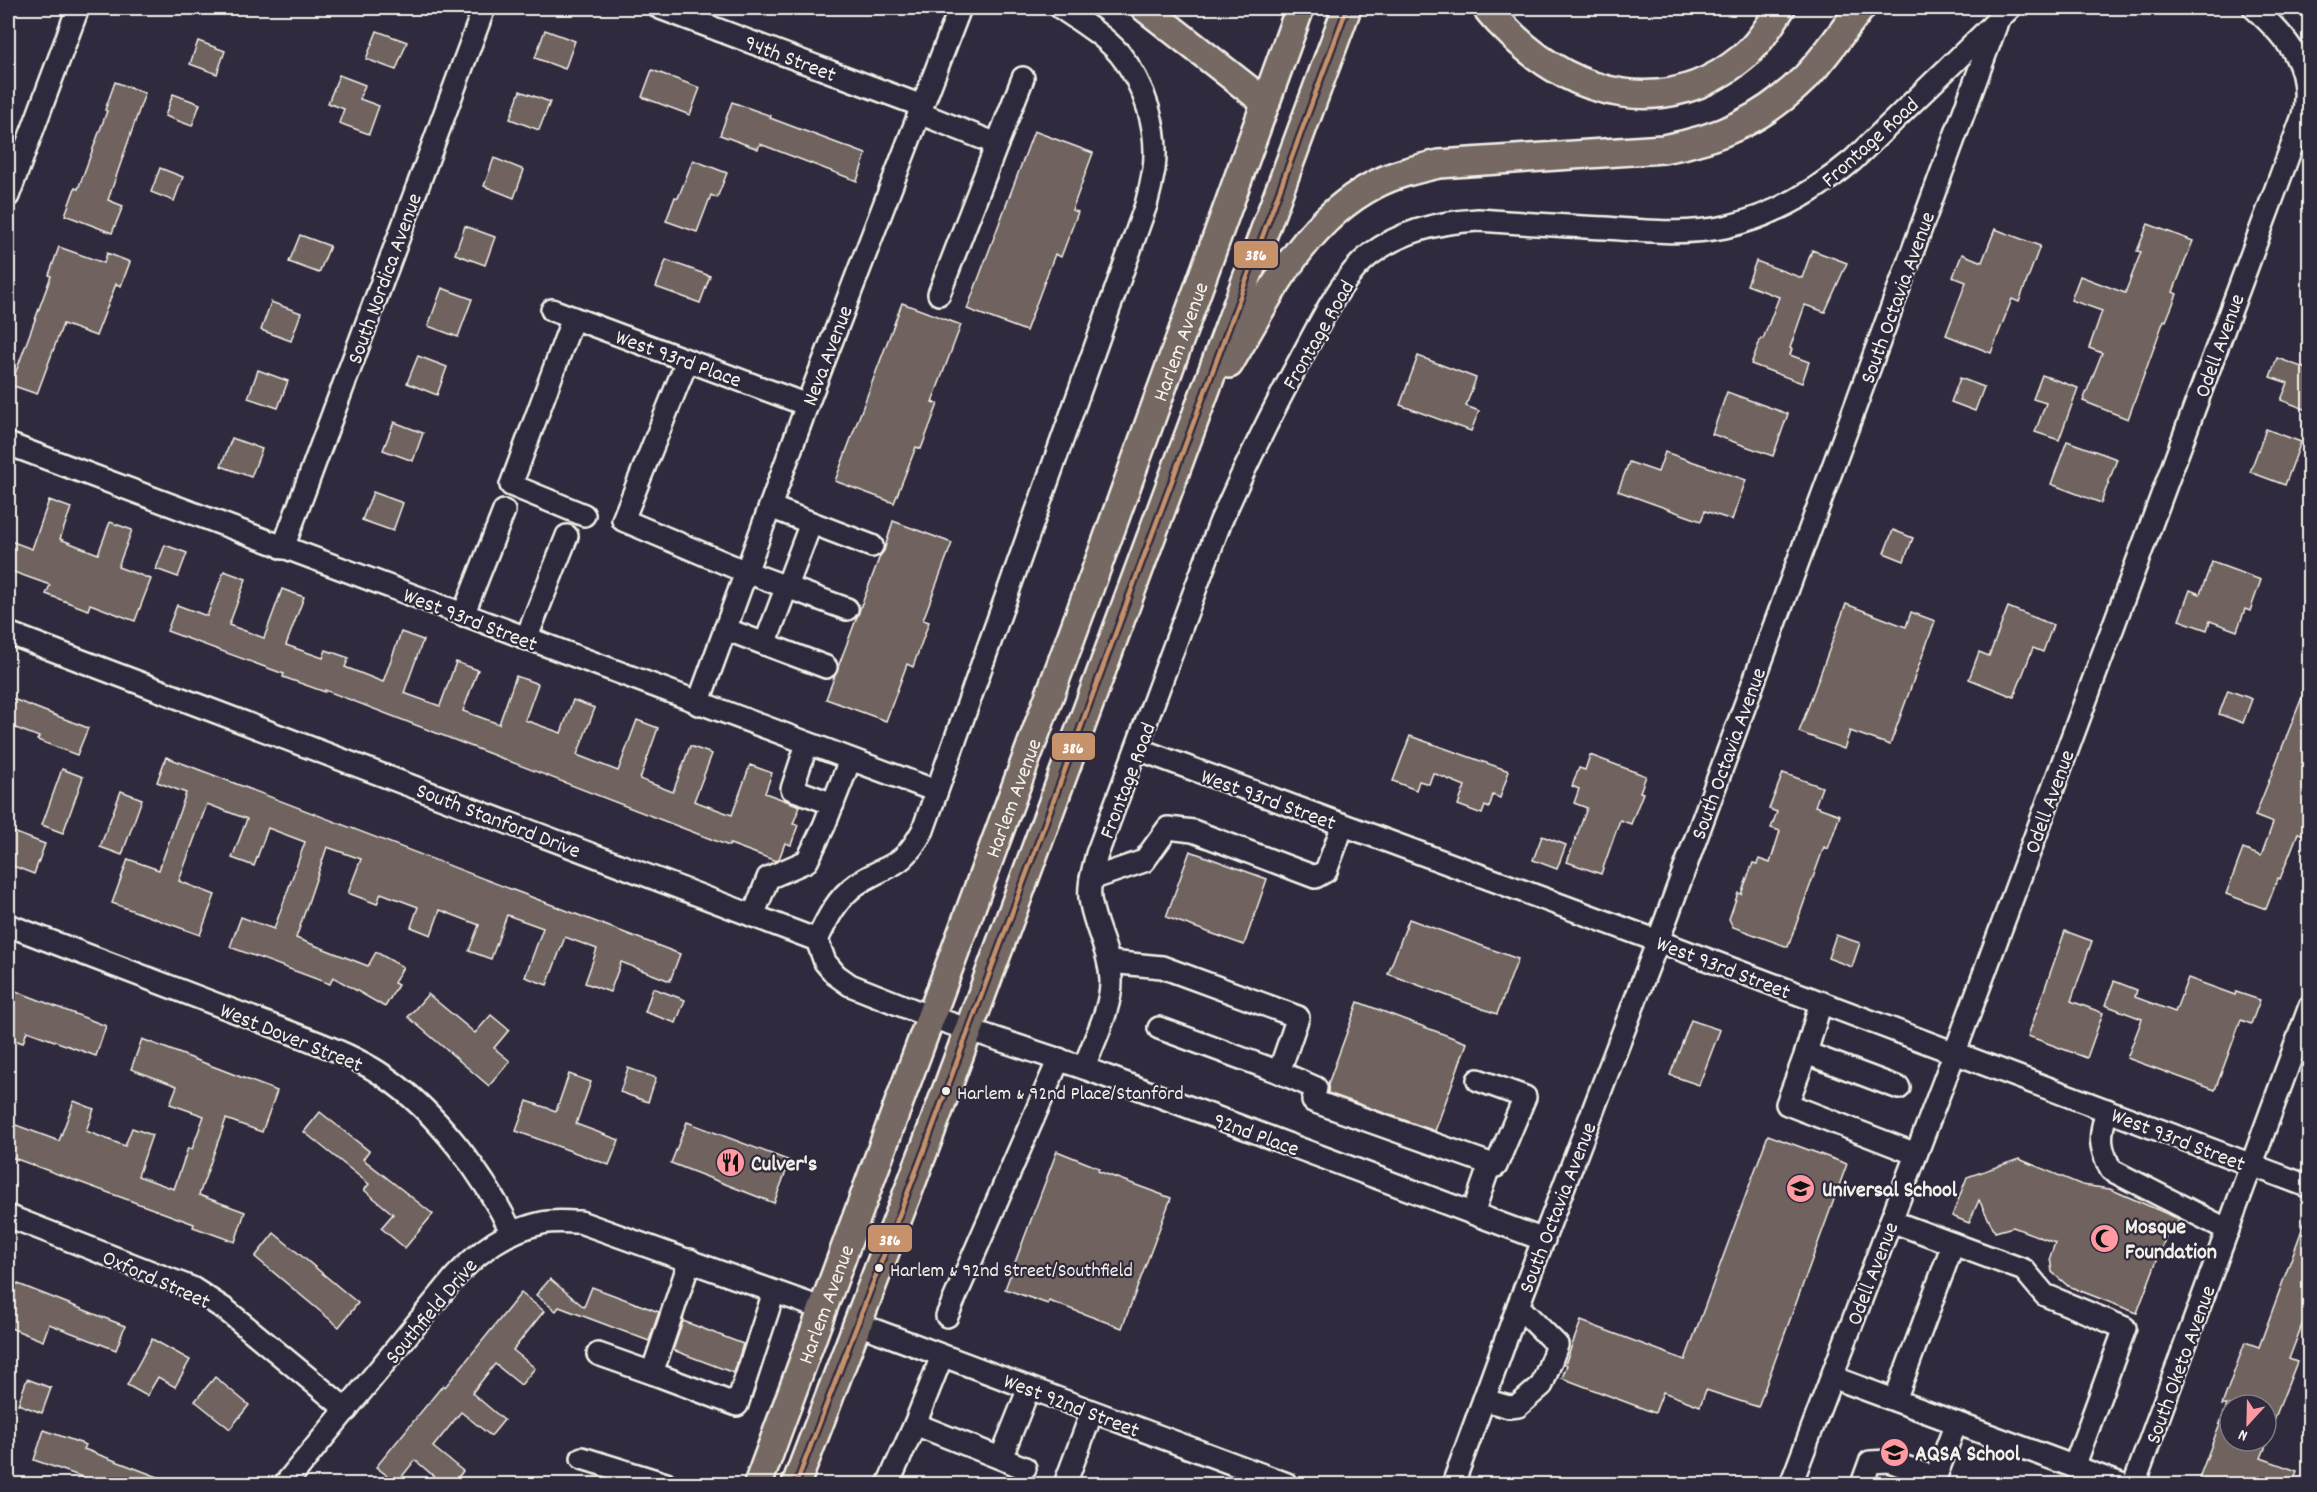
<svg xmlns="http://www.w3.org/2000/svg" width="2317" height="1492" viewBox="0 0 2317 1492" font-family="Dekko,sans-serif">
  <rect width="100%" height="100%" fill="#2f2a3d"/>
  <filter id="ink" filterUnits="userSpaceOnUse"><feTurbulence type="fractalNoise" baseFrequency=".0167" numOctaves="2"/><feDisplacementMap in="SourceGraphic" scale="12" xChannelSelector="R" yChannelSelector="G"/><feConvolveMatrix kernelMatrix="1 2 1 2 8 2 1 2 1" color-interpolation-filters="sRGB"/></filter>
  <g filter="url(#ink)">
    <g fill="#70645f" stroke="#f4f1e8" stroke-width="1.5">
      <polygon points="545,30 575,41 565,69 535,58"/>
      <polygon points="377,31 407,42 396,70 366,59"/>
      <polygon points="198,41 225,51 217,74 190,64"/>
      <polygon points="652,70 700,88 690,115 642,97"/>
      <polygon points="339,75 365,85 360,99 379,106 369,134 339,123 344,109 328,103"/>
      <polygon points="115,82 145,93 108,200 123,206 112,233 65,215 75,188 78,189 107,111 105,110"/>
      <polygon points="520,91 550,102 539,130 510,119"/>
      <polygon points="173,94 200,104 192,126 165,116"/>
      <polygon points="732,102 771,116 770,118 866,154 857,181 760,144 758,149 720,135"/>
      <polygon points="1034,131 1093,153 1072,210 1078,212 1061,257 1055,254 1026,331 967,309"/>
      <polygon points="494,158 524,170 514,198 484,186"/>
      <polygon points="693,160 727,173 717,198 711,195 697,232 666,221 675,197 678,198"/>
      <polygon points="160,168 183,177 174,201 151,192"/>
      <polygon points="2148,224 2193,241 2173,292 2177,294 2166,321 2164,320 2128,419 2083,401 2102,353 2089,348 2102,311 2071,300 2080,276 2125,293 2141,252 2137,251"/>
      <polygon points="465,226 495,237 485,265 455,254"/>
      <polygon points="1995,229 2040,246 2019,302 2012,299 1991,353 1946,335 1966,282 1953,277 1962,254 1982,262"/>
      <polygon points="300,235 330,246 319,273 289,262"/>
      <polygon points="59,247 104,263 107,253 130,262 121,286 116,284 96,336 63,324 37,394 11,385 51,276 49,275"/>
      <polygon points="1812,250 1847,263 1825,312 1805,305 1790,348 1792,349 1790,355 1809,362 1802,383 1751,364 1761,338 1763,339 1779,297 1747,285 1756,261 1802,278"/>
      <polygon points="666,260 710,276 700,303 656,287"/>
      <polygon points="442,288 472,299 458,337 428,326"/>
      <polygon points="271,302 301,313 291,341 261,330"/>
      <polygon points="902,303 961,325 932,402 938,404 921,449 916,447 894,503 835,481"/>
      <polygon points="418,356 447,367 437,395 407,383"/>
      <polygon points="1418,356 1476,378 1466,406 1479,411 1471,431 1400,405"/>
      <polygon points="2277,358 2310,370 2310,411 2281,400 2288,383 2270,377"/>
      <polygon points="258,370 288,381 278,408 248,398"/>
      <polygon points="2042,375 2078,388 2059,440 2035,432 2046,403 2033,399"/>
      <polygon points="1960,378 1984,387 1975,411 1951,402"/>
      <polygon points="1727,392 1788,414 1773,456 1712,434"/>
      <polygon points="394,422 423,433 413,461 383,450"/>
      <polygon points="2266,429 2301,442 2285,485 2250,472"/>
      <polygon points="232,438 262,449 251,477 221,466"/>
      <polygon points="2067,441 2117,459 2101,503 2051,484"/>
      <polygon points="1665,452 1746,480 1732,520 1705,511 1701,521 1618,491 1629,462 1658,472"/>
      <polygon points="373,492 403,503 393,531 362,520"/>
      <polygon points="49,500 71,508 60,539 98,554 110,522 132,530 118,567 151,579 135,621 90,604 88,610 46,594 50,585 8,570 8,540 32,549"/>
      <polygon points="893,521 952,543 923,620 929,622 913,667 907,664 886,721 826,699 880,556 884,551"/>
      <polygon points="1893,530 1913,538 1904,561 1884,553"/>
      <polygon points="165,545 187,553 178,577 156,569"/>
      <polygon points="2212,562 2261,580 2250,611 2245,609 2237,631 2210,621 2207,630 2179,620 2190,590 2200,594"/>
      <polygon points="224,571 246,579 229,625 264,638 282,589 304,597 286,645 323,658 326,650 349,658 345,667 383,682 401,632 423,640 404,693 440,706 456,662 478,670 463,711 499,724 516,676 538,684 525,720 561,733 573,700 595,708 577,755 618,771 637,720 658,728 640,779 673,792 690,746 712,754 694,801 732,815 750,765 772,773 765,793 800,806 793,824 798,825 791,845 785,843 779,859 776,861 730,844 729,846 325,690 325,692 283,677 284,674 167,631 177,605 207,616"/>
      <polygon points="1846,604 1906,627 1911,612 1935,621 1890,745 1850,731 1844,749 1799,732"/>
      <polygon points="2008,607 2053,625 2043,652 2033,648 2014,697 1969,679 1979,652 1989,656"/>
      <polygon points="2308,682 2310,682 2310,837 2298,833 2280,879 2278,878 2266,909 2226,894 2243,849 2261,856 2273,823 2255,816"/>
      <polygon points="2228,690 2252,699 2243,723 2219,714"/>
      <polygon points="8,697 88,728 77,755 37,740 39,737 8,725"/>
      <polygon points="1410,736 1509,771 1500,798 1493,795 1489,808 1485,806 1482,814 1458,805 1465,786 1433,773 1429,784 1419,781 1416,790 1393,781"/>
      <polygon points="1590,755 1646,776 1640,792 1643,793 1631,824 1620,820 1601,874 1567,862 1587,808 1574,803 1579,789 1572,786 1579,768 1585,770"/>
      <polygon points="166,757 680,954 670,981 621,962 610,992 585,983 597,949 565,937 547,985 525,977 543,928 507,915 491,959 469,951 479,925 440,910 431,935 411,927 418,907 381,893 377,904 348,893 361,859 327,847 296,938 368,966 376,952 403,967 394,983 398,985 385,1007 333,977 330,984 230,947 241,917 274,929 305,842 268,828 254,866 232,858 247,819 207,804 179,881 215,895 200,935 112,903 128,859 159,870 186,793 157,782"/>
      <polygon points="62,769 83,777 63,833 42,825"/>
      <polygon points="1783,773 1822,787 1815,806 1840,815 1828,849 1824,847 1788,947 1733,927 1729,919 1738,893 1741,894 1753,863 1757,864 1759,859 1770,863 1780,831 1771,828 1777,812 1769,809"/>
      <polygon points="121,791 142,799 122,855 100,847"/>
      <polygon points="8,830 45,844 34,874 8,864"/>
      <polygon points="1542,836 1566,845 1557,869 1533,860"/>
      <polygon points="1190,851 1267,879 1244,945 1166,917"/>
      <polygon points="1409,919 1518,959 1497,1014 1388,974"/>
      <polygon points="2065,931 2092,941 2071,1001 2103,1013 2087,1058 2028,1036"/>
      <polygon points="1836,935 1860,943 1852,967 1828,958"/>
      <polygon points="2188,978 2235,995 2236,992 2260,1000 2251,1024 2241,1020 2215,1090 2127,1058 2142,1019 2105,1005 2114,981 2137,990 2135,997 2175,1012"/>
      <polygon points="8,988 106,1026 96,1056 27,1031 23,1043 8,1038"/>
      <polygon points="653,988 685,1000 676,1023 645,1012"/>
      <polygon points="428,994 475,1033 491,1015 509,1030 494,1048 510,1061 489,1086 408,1017"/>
      <polygon points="1358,1002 1467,1043 1435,1131 1328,1093 1328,1084"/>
      <polygon points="1691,1020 1720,1030 1699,1085 1670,1075"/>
      <polygon points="142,1039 277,1091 262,1132 226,1119 199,1195 245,1212 235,1242 193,1227 194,1224 8,1156 8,1122 59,1141 74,1101 94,1109 86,1131 125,1146 132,1128 152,1135 138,1176 174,1189 188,1148 192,1149 204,1116 170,1104 177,1086 131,1069"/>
      <polygon points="628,1068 656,1078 648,1102 620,1092"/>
      <polygon points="569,1074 591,1082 576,1124 619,1140 609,1165 516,1131 527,1101 556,1111"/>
      <polygon points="320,1112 369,1151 363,1159 433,1214 405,1248 381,1228 393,1214 364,1190 369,1184 304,1132"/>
      <polygon points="687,1122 790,1161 774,1203 671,1163"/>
      <polygon points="1768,1135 1847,1164 1758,1407 1706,1390 1700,1406 1663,1392 1655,1413 1562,1378 1567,1365 1565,1364 1581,1321 1685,1360"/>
      <polygon points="1057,1151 1099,1168 1098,1171 1171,1198 1122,1328 1049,1301 1048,1304 1005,1289"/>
      <polygon points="2019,1159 2082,1185 2110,1189 2179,1219 2173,1233 2168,1231 2137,1313 2068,1286 2052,1272 2050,1257 2055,1243 2013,1227 1995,1232 1979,1200 1969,1223 1952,1216 1967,1177"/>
      <polygon points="2308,1213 2310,1304 2289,1359 2297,1362 2267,1438 2266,1405 2230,1405 2230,1441 2268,1441 2261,1458 2297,1471 2292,1485 2218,1485 2199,1478 2227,1405 2222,1405 2245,1342 2259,1347"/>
      <polygon points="274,1233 358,1303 339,1327 255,1257"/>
      <polygon points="550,1279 584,1307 592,1287 659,1312 649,1341 559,1307 556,1311 536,1295"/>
      <polygon points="8,1280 125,1326 116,1350 49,1324 43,1341 8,1327"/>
      <polygon points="521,1293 544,1311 513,1350 535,1368 521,1385 495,1364 472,1393 504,1420 491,1436 461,1412 433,1447 463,1471 452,1485 444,1485 415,1460 397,1483 376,1467 443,1385 445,1387"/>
      <polygon points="683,1321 743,1344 734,1373 673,1350"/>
      <polygon points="152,1339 190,1360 175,1387 158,1377 147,1396 127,1385"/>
      <polygon points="215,1377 249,1405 230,1429 195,1401"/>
      <polygon points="27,1379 51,1388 42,1413 18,1404"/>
      <polygon points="44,1430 86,1445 84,1449 174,1483 174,1485 105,1485 34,1460"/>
    </g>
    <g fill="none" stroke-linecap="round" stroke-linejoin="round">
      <defs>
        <g id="minor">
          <polyline points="660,8 922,106"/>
          <polyline points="919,113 997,144 1023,78"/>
          <polyline points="8,196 78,8"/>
          <polyline points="939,294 997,144"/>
          <polyline points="552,310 807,405"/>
          <polyline points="573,318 511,485 584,515"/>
          <polyline points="687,361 623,520 746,572 847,609"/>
          <polyline points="8,444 936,791"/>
          <polyline points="770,507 872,546"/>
          <polyline points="283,548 484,8"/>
          <polyline points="463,615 504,511"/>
          <polyline points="725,629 765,644 811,523"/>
          <polyline points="8,633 817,940 825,962 836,975 850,985 931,1017 1084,1068 1544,1240"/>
          <polyline points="526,639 567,536"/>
          <polyline points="765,644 826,667"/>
          <polyline points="698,704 807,405 960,8"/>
          <polyline points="807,744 792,789 833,804"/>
          <polyline points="1138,749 1658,941 2310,1187"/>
          <polyline points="1091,879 1144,861 1168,828 1193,831 1315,877 1326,871 1343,825"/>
          <polyline points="753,916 768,878 807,861 824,826 850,760"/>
          <path d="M8 925 318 1043C341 1052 364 1062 384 1076 437 1112 485 1176 512 1233"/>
          <path d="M817 940C827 919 837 898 857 884 891 862 901 870 923 830L1146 205C1149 194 1152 181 1154 169 1159 130 1145 84 1119 53 1103 35 1080 21 1061 8"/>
          <polyline points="1109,962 1162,967 1298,1017 1279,1072 1159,1028"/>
          <polyline points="1821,1002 1806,1053 1899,1088"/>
          <polyline points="1806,1053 1787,1104 1916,1154"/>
          <path d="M1084 1068C1093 1042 1112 1007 1111 980 1110 953 1096 930 1091 904 1087 888 1093 870 1097 854L1220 523C1247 462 1277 402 1309 343 1326 312 1343 276 1371 254 1403 230 1440 222 1478 220 1521 223 1564 226 1606 228 1645 231 1686 235 1725 227 1774 216 1815 192 1853 160L2010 8"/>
          <polyline points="1279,1072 1316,1088 1313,1101 1496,1166 1525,1097 1478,1080"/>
          <path d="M2107 1110C2099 1136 2099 1146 2111 1170L2228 1230"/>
          <polyline points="1473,1213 1490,1164"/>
          <polyline points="8,1216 192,1288 226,1310 347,1410"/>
          <polyline points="1891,1221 2024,1270 2045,1295 2125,1328 2074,1467"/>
          <polyline points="690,1260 652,1373 737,1405 774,1292"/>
          <polyline points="947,1316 1059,1059"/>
          <polyline points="858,1324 1287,1484"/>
          <polyline points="598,1354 652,1373"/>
          <polyline points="1832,1377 2121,1484"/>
          <polyline points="1485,1400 1509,1407 1518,1406 1542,1385 1557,1345 1518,1306"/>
          <polyline points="1895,1400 1953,1244"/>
          <polyline points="915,1424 942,1356"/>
          <polyline points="582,1458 666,1484"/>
          <polyline points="1001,1458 1029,1388"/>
          <path d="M285 1484 455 1277C480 1250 506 1231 542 1223 554 1220 568 1222 580 1222L823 1309"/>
          <polyline points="888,1484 915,1424 1025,1468"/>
          <polyline points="1065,1484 1092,1412"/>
          <polyline points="1453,1484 1518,1306 1658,941 1996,25"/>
          <path d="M1791 1484 1955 1052 2303 116C2313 66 2289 40 2254 8"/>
          <polyline points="1862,1484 1870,1462 1889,1461 1936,1478"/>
          <polyline points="1933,1484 1956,1423"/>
          <polyline points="2134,1484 2310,1006"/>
        </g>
        <g id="major">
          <polyline points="1145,8 1266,103"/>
          <path d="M1487 8C1494 18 1503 26 1512 35 1576 98 1668 119 1742 58 1758 45 1770 25 1781 8"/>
          <path d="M1229 364C1268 298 1303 222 1374 185 1394 174 1417 169 1439 164L1663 149C1720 139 1765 118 1806 77 1826 56 1843 30 1861 8"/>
          <path id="s1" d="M758 1484 1103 551 1300 8"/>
          <polyline points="796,1484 926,1145 1347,8"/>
        </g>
      </defs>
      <use href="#minor" stroke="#f4f1e8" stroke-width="26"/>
      <use href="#major" stroke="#f4f1e8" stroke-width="32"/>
      <use href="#minor" stroke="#2f2a3d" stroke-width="21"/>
      <use href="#major" stroke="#766964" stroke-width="27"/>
      <defs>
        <polyline id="bus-1" points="796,1484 926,1145 1347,8"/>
      </defs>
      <use href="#bus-1" stroke="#2f2a3d" stroke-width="9"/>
      <use href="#bus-1" stroke="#c7916a" stroke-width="4.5"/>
    </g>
  </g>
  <defs>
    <symbol id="restaurant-disc" viewBox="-11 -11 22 22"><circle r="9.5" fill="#ff9aa2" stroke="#2f2a3d"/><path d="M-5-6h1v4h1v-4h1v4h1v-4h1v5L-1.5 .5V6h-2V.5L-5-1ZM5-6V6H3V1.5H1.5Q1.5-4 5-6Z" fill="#111"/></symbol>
    <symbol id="school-disc" viewBox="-11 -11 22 22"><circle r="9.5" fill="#ff9aa2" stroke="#2f2a3d"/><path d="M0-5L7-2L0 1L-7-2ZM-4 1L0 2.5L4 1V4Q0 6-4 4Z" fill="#111"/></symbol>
    <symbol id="mosque-disc" viewBox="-11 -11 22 22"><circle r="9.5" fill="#ff9aa2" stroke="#2f2a3d"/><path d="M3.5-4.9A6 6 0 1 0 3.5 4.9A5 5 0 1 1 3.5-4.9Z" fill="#111"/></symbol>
  </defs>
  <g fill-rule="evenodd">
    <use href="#restaurant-disc" x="714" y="1146" width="33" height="33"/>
    <use href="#school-disc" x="1784" y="1172" width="33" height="33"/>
    <use href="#mosque-disc" x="2088" y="1222" width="33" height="33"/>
    <use href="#school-disc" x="1878" y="1436" width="33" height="33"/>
  </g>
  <g fill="#f4f1e8" stroke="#2f2a3d" stroke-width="2">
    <circle cx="946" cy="1091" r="5"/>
    <circle cx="879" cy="1268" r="5"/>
  </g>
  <g text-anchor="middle" stroke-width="4.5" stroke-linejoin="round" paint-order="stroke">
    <g font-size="20" fill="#f4f1e8" stroke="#2f2a3d" text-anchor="start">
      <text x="957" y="1099">Harlem &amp; 92nd Place/Stanford</text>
      <text x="890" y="1276">Harlem &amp; 92nd Street/Southfield</text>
    </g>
    <g font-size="22" fill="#f4f1e8" stroke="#2f2a3d">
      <text transform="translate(791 57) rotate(21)" y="8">94th Street</text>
      <text transform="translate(1869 141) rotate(-42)" y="8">Frontage Road</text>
      <text transform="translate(383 278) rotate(-70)" y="8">South Nordica Avenue</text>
      <text transform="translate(1896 297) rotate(-70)" y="8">South Octavia Avenue</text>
      <text transform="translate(1317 334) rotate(-60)" y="8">Frontage Road</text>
      <text dy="8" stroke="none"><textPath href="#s1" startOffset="1218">Harlem Avenue</textPath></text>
      <text transform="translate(2218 345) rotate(-70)" y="8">Odell Avenue</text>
      <text transform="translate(826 355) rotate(-69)" y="8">Neva Avenue</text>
      <text transform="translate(679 357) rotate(20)" y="8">West 93rd Place</text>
      <text transform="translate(471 618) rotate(21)" y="8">West 93rd Street</text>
      <text transform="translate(1727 753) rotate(-70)" y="8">South Octavia Avenue</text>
      <text transform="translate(1126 780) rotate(-69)" y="8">Frontage Road</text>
      <text dy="8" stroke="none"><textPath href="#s1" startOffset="732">Harlem Avenue</textPath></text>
      <text transform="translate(1269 798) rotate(20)" y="8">West 93rd Street</text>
      <text transform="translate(2048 801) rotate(-70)" y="8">Odell Avenue</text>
      <text transform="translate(499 819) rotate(21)" y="8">South Stanford Drive</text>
      <text transform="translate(1724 966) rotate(21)" y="8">West 93rd Street</text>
      <text transform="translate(292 1036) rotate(22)" y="8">West Dover Street</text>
      <text transform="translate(1257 1133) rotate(20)" y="8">92nd Place</text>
      <text transform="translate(2179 1138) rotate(21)" y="8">West 93rd Street</text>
      <text transform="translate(1556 1207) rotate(-69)" y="8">South Octavia Avenue</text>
      <text transform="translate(1871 1273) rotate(-69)" y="8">Odell Avenue</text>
      <text transform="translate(157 1278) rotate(24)" y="8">Oxford Street</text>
      <text dy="8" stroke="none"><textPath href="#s1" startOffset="192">Harlem Avenue</textPath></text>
      <text transform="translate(430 1310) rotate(-50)" y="8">Southfield Drive</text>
      <text transform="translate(2179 1364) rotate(-70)" y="8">South Oketo Avenue</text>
      <text transform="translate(1072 1404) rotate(21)" y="8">West 92nd Street</text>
    </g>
    <g font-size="22" font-weight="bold" fill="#f4f1e8" stroke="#2f2a3d" text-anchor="start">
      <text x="751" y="1170">Culver's</text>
      <text x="1822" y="1196">Universal School</text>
      <text x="2125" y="1233">Mosque<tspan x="2125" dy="25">Foundation</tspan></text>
      <text x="1915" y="1460">AQSA School</text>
    </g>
  </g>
  <g stroke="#2f2a3d" stroke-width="2">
    <rect x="1233" y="240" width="46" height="29" rx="6" fill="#c7916a"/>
    <rect x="1051" y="732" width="45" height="29" rx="6" fill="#c7916a"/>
    <rect x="867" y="1224" width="46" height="29" rx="6" fill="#c7916a"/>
  </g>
  <g font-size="16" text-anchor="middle" font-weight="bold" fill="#fff">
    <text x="1256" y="260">386</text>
    <text x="1073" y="753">386</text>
    <text x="890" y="1245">386</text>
  </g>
  <rect width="2317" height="1492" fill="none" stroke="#2f2a3d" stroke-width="30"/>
  <rect x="15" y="15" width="2287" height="1462" fill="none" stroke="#f4f1e8" stroke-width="2" filter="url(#ink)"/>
  <g transform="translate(2248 1423) rotate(202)"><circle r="28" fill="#2f2a3d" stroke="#7e7a81" stroke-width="1.5"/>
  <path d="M0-4.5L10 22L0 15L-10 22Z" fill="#ff9aa2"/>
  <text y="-9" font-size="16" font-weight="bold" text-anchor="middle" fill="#f4f1e8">N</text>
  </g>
</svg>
